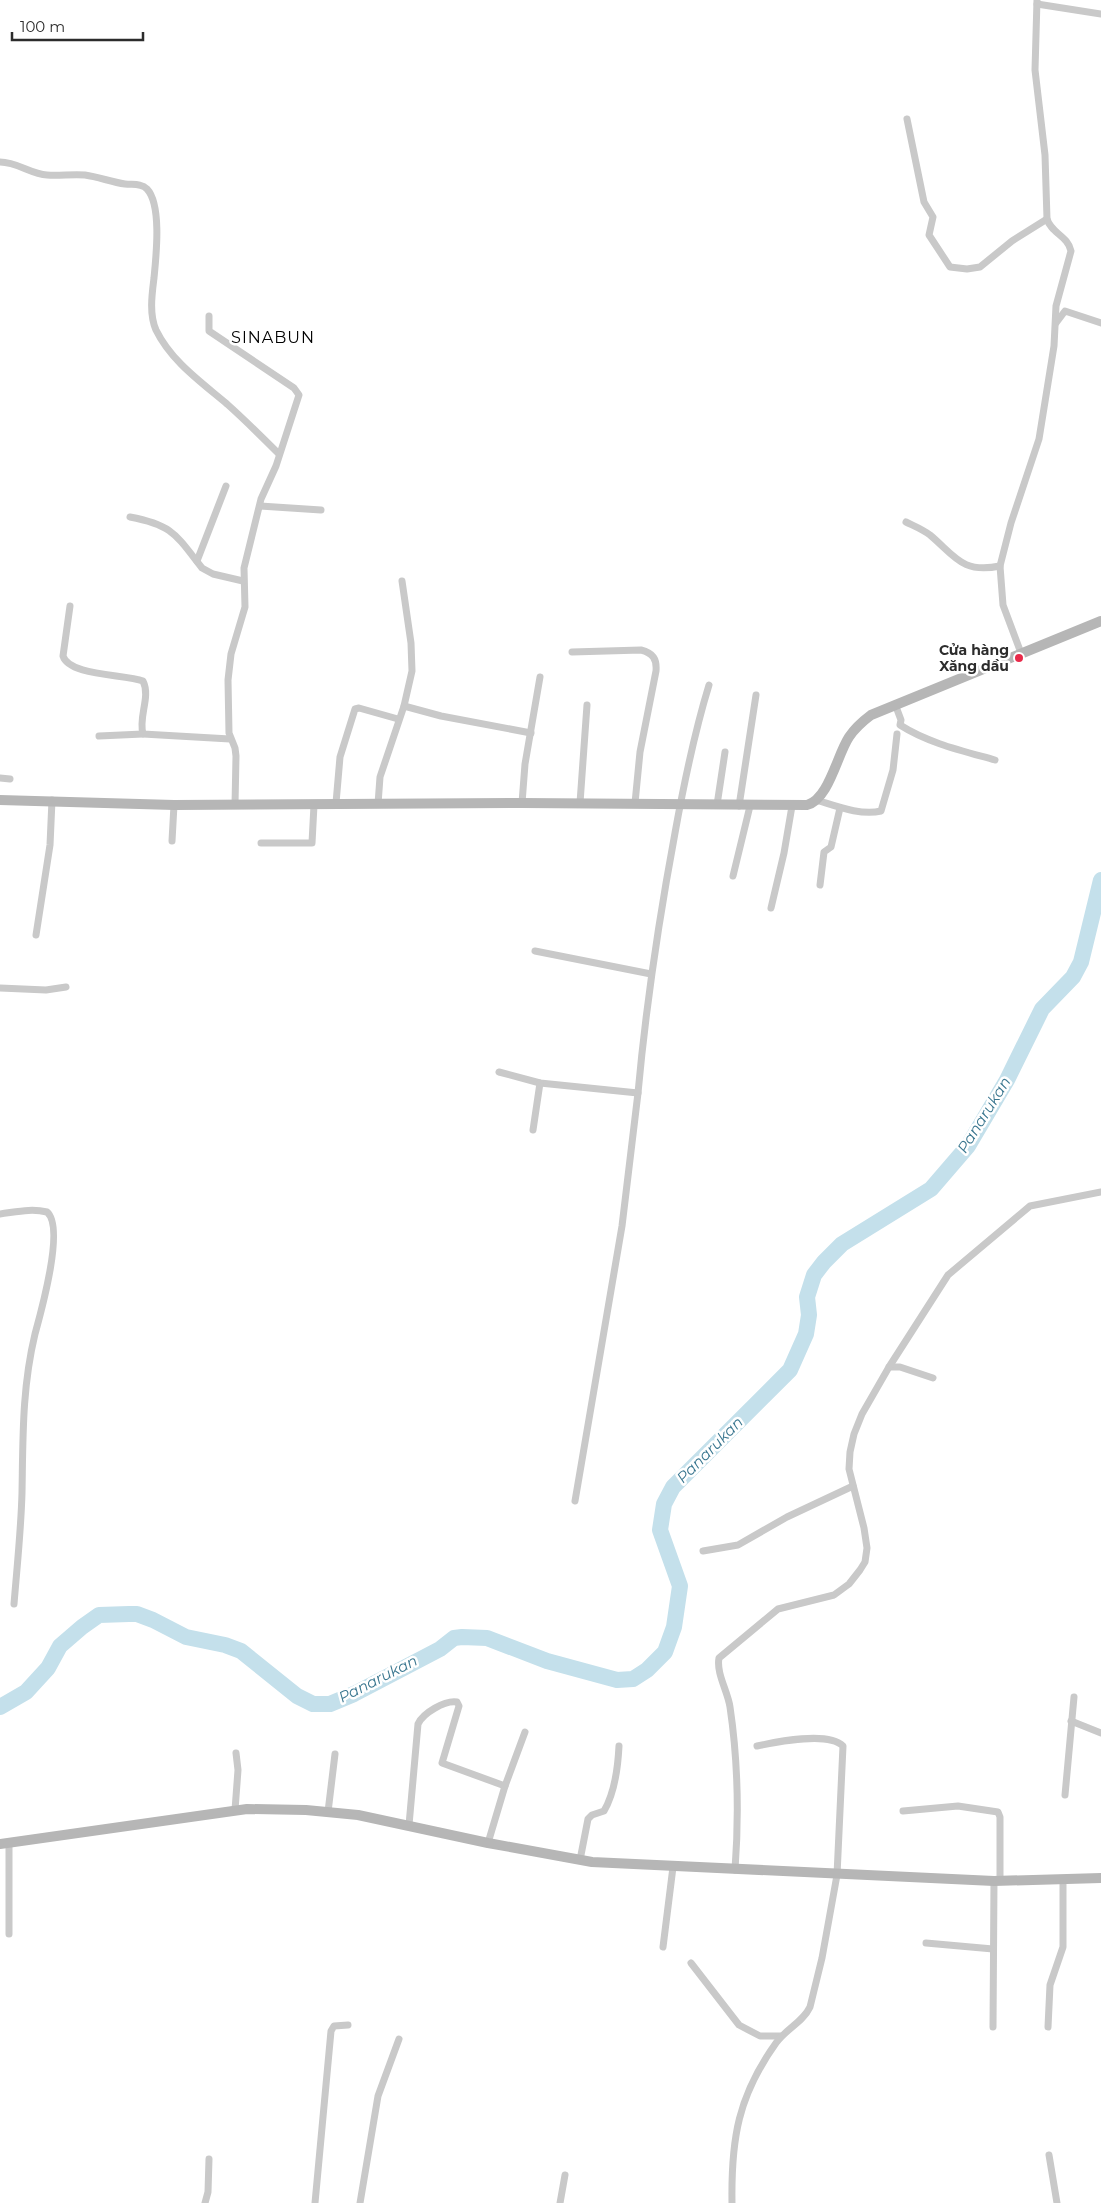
<svg xmlns="http://www.w3.org/2000/svg" width="1101" height="2203" viewBox="0 0 1101 2203" font-family="Montserrat,sans-serif">
  <rect width="100%" height="100%" fill="#fff"/>
  <g fill="none" stroke-linecap="round" stroke-linejoin="round">
    <polyline stroke="#c4e0eb" stroke-width="16" points="0,1707 26,1692 48,1668 60,1646 82,1627 99,1615 129,1614 137,1614 153,1620 186,1637 225,1645 241,1651 297,1696 313,1704 330,1704 354,1694 440,1649 454,1638 462,1637 487,1638 547,1661 617,1680 633,1679 647,1670 665,1652 674,1627 680,1586 660,1530 664,1504 673,1487 790,1370 806,1334 809,1315 807,1297 814,1275 824,1262 842,1244 931,1189 968,1146 1007,1080 1042,1009 1073,977 1081,962 1101,880"/>
    <g stroke="#c9c9c9" stroke-width="7">
      <polyline points="1037,4 1101,14"/>
      <polyline points="907,119 924,202 933,217 929,235 950,267 967,269 980,267 1012,241 1047,219"/>
      <path d="M0 162C17 162 31 174 47 175 59 176 72 174 85 175 99 177 111 182 125 184 133 185 141 183 147 189 162 205 156 257 154 278 152 294 149 314 156 330 171 361 201 382 227 404 245 420 262 437 279 454"/>
      <polyline points="209,316 209,331 294,388 299,395 276,466 261,499 244,568 245,607 231,654 228,680 229,733 235,748 236,756 235,805"/>
      <polyline points="1056,323 1065,311 1101,323"/>
      <polyline points="260,506 321,510"/>
      <path d="M130 517C173 525 176 535 202 568L213 574 243 581"/>
      <path d="M906 522C914 526 922 529 930 535 955 556 962 574 1000 566"/>
      <polyline points="197,561 226,486"/>
      <path d="M70 606 63 656C69 676 125 674 143 681 151 697 138 717 143 734L230 739"/>
      <path d="M572 652 641 650C653 653 657 659 656 671L640 752 635 803"/>
      <path d="M1021 653 1003 605 1000 566 1011 523 1039 439 1054 346 1056 306 1071 251C1068 236 1051 233 1047 219L1045 155 1035 70 1037 0"/>
      <path d="M895 704 901 720 900 725C928 743 963 751 995 760"/>
      <polyline points="404,706 441,716 531,733"/>
      <polyline points="99,736 143,734"/>
      <polyline points="0,778 10,779"/>
      <path d="M816 800C836 806 861 816 881 811L893 770 897 734"/>
      <polyline points="336,803 340,757 355,709 359,708 398,719"/>
      <polyline points="522,803 525,764 540,677"/>
      <polyline points="580,803 587,705"/>
      <polyline points="378,804 380,777 404,706 412,671 411,643 402,581"/>
      <polyline points="717,805 725,752"/>
      <polyline points="739,806 756,695"/>
      <polyline points="172,841 174,805"/>
      <polyline points="261,843 312,843 314,805"/>
      <polyline points="733,876 750,806"/>
      <polyline points="820,885 824,852 831,847 840,808"/>
      <polyline points="771,908 784,853 792,806"/>
      <polyline points="36,935 50,845 52,800"/>
      <polyline points="535,951 651,974"/>
      <polyline points="0,988 46,990 66,987"/>
      <path d="M499 1072 540 1083 638 1093C646 1005 659 919 675 833 684 783 694 734 709 685"/>
      <polyline points="533,1130 540,1083"/>
      <path d="M0 1214C16 1212 31 1208 47 1212 65 1227 41 1312 35 1334 22 1388 23 1438 22 1493 21 1530 17 1567 14 1604"/>
      <polyline points="889,1367 900,1367 933,1378"/>
      <polyline points="575,1501 622,1226 638,1093"/>
      <polyline points="703,1551 738,1545 787,1517 853,1486"/>
      <polyline points="1071,1721 1101,1733"/>
      <polyline points="1065,1795 1074,1697"/>
      <polyline points="235,1810 238,1770 236,1753"/>
      <polyline points="903,1811 958,1806 998,1812 1000,1817 1000,1881"/>
      <polyline points="328,1812 335,1754"/>
      <path d="M409 1825 418 1724C423 1713 445 1700 457 1702L459 1706 442 1763 505 1786"/>
      <polyline points="9,1842 9,1934"/>
      <polyline points="488,1843 505,1786 525,1732"/>
      <path d="M580 1860 588 1819 592 1815 604 1811C614 1794 618 1766 619 1746"/>
      <path d="M735 1870C739 1816 738 1761 730 1707 728 1692 716 1673 719 1658L778 1609 834 1595 849 1584 860 1570 865 1562 867 1548 864 1528 849 1469 850 1452 854 1434 862 1414 889 1367 948 1275 1030 1206 1101 1192"/>
      <polyline points="926,1943 993,1949"/>
      <polyline points="663,1947 673,1867"/>
      <polyline points="691,1963 739,2025 760,2036 781,2036"/>
      <polyline points="993,2027 994,1881"/>
      <polyline points="1048,2027 1050,1985 1063,1947 1063,1880"/>
      <polyline points="1049,2155 1057,2203"/>
      <polyline points="205,2203 208,2192 209,2159"/>
      <polyline points="315,2203 331,2031 334,2026 348,2025"/>
      <polyline points="360,2203 378,2096 399,2039"/>
      <polyline points="560,2203 565,2175"/>
      <path d="M732 2203C731 2139 738 2096 776 2043 786 2029 803 2022 810 2007L822 1958 837 1875 843 1746C828 1731 776 1742 757 1746"/>
    </g>
    <g stroke="#b6b6b6" stroke-width="10">
      <path d="M0 800 174 805 522 803 807 805C829 799 837 755 849 737 855 728 863 721 871 715L1101 621"/>
      <polyline points="0,1844 247,1809 306,1810 358,1815 488,1843 592,1862 994,1881 1101,1878"/>
    </g>
  </g>
  <circle fill="#e82a4a" stroke="#fff" stroke-width="2" cx="1019" cy="658" r="5"/>
  <g text-anchor="middle" stroke-width="5" stroke-linejoin="round" paint-order="stroke">
    <g font-size="14" font-weight="bold" fill="#2c2c2c" stroke="#fff" text-anchor="end">
      <text x="1009" y="655">Cửa hàng<tspan x="1009" dy="16">Xăng dầu</tspan></text>
    </g>
    <g font-size="15" font-style="italic" fill="#39768f" stroke="#fff">
      <text transform="translate(984 1115) rotate(-58)" y="5">Panarukan</text>
      <text transform="translate(710 1450) rotate(-45)" y="5">Panarukan</text>
      <text transform="translate(378 1679) rotate(-27)" y="5">Panarukan</text>
    </g>
    <g font-size="16" letter-spacing="1" fill="#000" stroke="#fff">
      <text x="273" y="343">SINABUN</text>
    </g>
  </g>
  <path d="M12 32v8h131v-8" fill="none" stroke="#2c2c2c" stroke-width="2.5"/>
  <text x="20" y="32" font-size="15" fill="#2c2c2c" stroke="#ffffff" stroke-width="4" paint-order="stroke">100 m</text>
</svg>
